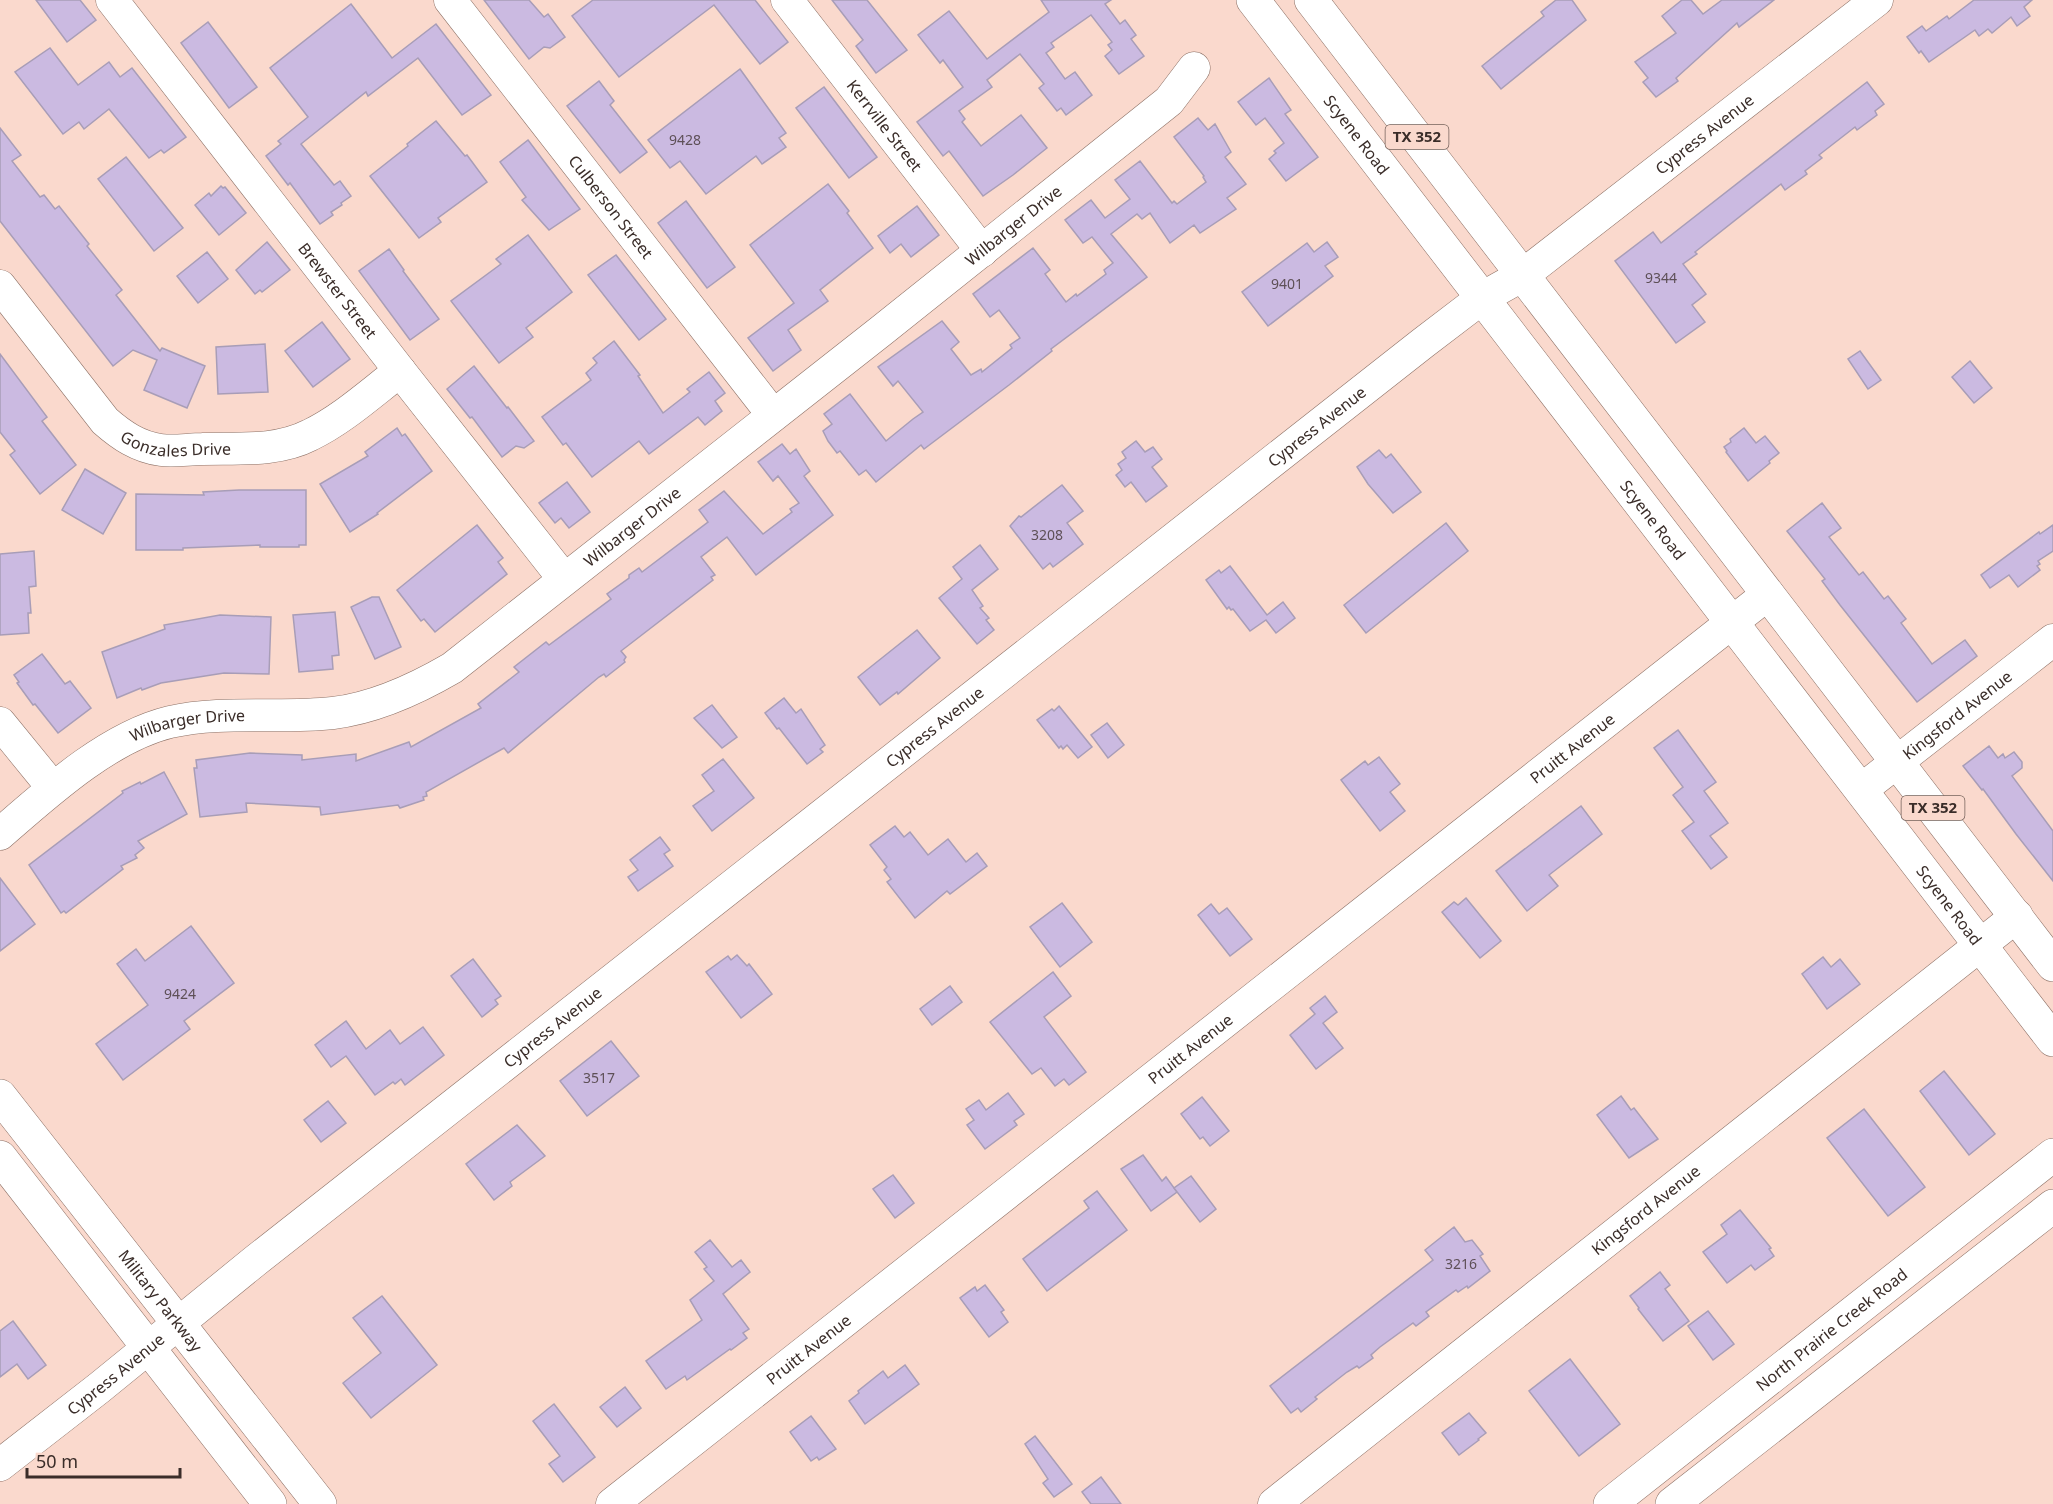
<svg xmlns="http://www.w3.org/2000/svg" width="2053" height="1504" viewBox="0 0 2053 1504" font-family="'Noto Sans',sans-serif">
  <rect width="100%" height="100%" fill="#fad9cd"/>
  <g fill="#cbbae1" stroke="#a89db7" stroke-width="1.5">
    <polygon points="36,0 80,0 96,20 67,42"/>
    <polygon points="484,0 529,0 544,17 548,14 565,37 550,48 544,47 529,59"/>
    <polygon points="593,0 755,0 788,42 760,64 714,5 619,77 572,16"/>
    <polygon points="832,0 867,0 907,50 876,73 856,46 863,40"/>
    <polygon points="1041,0 1111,0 1105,4 1120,24 1125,20 1136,35 1131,39 1144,56 1119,74 1105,56 1112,50 1108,45 1112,42 1091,15 1051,43 1054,47 1046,53 1065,79 1075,72 1092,95 1066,115 1061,108 1057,111 1039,88 1044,84 1020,54 987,80 992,87 959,111 965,119 962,122 981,146 1021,115 1047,148 1013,175 983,196 949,151 943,156 917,122 963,87 943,60 940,63 918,35 949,11 987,59 1049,12"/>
    <polygon points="1556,0 1572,0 1586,20 1501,89 1482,66 1544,16 1541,12"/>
    <polygon points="1682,0 1691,0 1703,14 1722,0 1774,0 1739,27 1737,23 1676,78 1678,81 1656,97 1643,82 1648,78 1635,62 1676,33 1662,16"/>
    <polygon points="1974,0 2032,0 2024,7 2030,16 2017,26 2011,17 1992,33 1988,29 1979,36 1975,30 1929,62 1921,51 1919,53 1907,37 1922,26 1926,31 1947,16 1949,19"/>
    <polygon points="351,4 392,58 436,24 491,95 462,115 418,58 368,96 366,92 301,144 334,185 340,181 351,196 341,203 342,205 331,212 333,215 320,224 290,183 288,185 266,156 281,144 278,141 308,117 270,68"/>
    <polygon points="208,22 257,87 229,108 181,43"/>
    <polygon points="50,48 78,85 109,62 120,77 132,68 186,137 164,153 161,150 149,158 109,109 84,129 79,122 63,134 15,72"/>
    <polygon points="740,69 786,133 779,138 786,147 762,164 756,156 706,194 680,161 670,168 648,140"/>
    <polygon points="1269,78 1291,110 1285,114 1318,157 1286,181 1269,159 1276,153 1274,151 1284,143 1265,118 1256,125 1238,102"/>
    <polygon points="599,81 614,101 610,105 647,152 620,173 567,106"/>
    <polygon points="1867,82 1884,104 1875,111 1877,115 1857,130 1855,127 1819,155 1822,158 1805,171 1807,174 1785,190 1781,184 1695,252 1697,254 1683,264 1706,294 1692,305 1705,322 1676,343 1615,261 1653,232 1661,243"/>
    <polygon points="824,87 877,157 849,178 796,108"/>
    <polygon points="1198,118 1208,130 1215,124 1231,152 1225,157 1246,184 1227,198 1236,209 1200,233 1194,225 1170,243 1150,213 1142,219 1137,214 1111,234 1147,277 1051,349 1052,351 1009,385 924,449 921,445 876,482 866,470 859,475 840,451 837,453 828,441 823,431 832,424 824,414 850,394 886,441 913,419 923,412 898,381 893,386 878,367 942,321 959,342 951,349 971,375 981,369 982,372 1012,348 1010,345 1020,338 1018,335 999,310 990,317 973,294 1033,248 1050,270 1045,274 1066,302 1076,294 1077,296 1106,274 1104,270 1113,263 1092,237 1083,243 1065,220 1091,200 1105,218 1130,199 1115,180 1140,161 1172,203 1174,201 1177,204 1206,182 1203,177 1204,176 1174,137"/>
    <polygon points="436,121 465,156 467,155 487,182 438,218 441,222 419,238 370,176 408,146 407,144"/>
    <polygon points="0,128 21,155 12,161 40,197 44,195 55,209 59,206 89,244 87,246 122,290 116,295 160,351 162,348 205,366 187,408 144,390 157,360 133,350 113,366 0,221"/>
    <polygon points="528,140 580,209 549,230 522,200 526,197 500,162"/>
    <polygon points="126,157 183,228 154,251 98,179"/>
    <polygon points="828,184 849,211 847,213 873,248 820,290 828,301 788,330 801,350 773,371 748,338 794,303 750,245"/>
    <polygon points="221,186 223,188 225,187 246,213 219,235 195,205 209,193 211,196"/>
    <polygon points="686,201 735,267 707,288 658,223"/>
    <polygon points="917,206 939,235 911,257 901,244 890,253 878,236"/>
    <polygon points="528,235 572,292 526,328 533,337 499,363 451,301 501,264 496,259"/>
    <polygon points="267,242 290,270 262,292 260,290 255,294 236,270"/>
    <polygon points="1327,242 1338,257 1325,266 1333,276 1268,326 1242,292 1307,243 1314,252"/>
    <polygon points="389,249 404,270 403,271 439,319 410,340 359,271"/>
    <polygon points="207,252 228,279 198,303 177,276"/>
    <polygon points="616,255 666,319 639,340 588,275"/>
    <polygon points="322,322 350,359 313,387 285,351"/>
    <polygon points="614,341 640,375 638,376 663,413 690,392 687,389 709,372 725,393 715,401 722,411 705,425 698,417 649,454 639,441 592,477 566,443 563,445 542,417 591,380 586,373 597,363 593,358"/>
    <polygon points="265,344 268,392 218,394 216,347"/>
    <polygon points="1860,351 1881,380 1868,389 1848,359"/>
    <polygon points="0,354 47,417 42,421 76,465 40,494 10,455 15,451 0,432"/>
    <polygon points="1970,361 1992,388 1974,403 1952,377"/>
    <polygon points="474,366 507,408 508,407 534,441 524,448 516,446 502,457 472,417 470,418 447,389"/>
    <polygon points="397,428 402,436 405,434 432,471 377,513 378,514 350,532 320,484 368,456 365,452"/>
    <polygon points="1744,428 1756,443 1765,436 1779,453 1769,461 1770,463 1748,481 1726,452 1727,451 1724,447 1731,442 1730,439"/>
    <polygon points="1136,441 1145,452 1153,447 1162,459 1152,467 1167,486 1146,502 1131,482 1125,487 1116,475 1122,470 1118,464 1126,458 1122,452"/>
    <polygon points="782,444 790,454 796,449 810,471 804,476 833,515 756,575 727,537 701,557 715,575 711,577 713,580 621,651 626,657 624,660 625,662 606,677 604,674 599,677 508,753 504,748 426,792 427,796 423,797 424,800 400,808 398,805 321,815 320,807 246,803 247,812 200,817 194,768 197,768 196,760 250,753 302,755 302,760 356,754 356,761 409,742 411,747 481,708 478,704 519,672 514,667 546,642 549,645 611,599 607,594 629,578 629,575 639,568 642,572 708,522 699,510 724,491 763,534 792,512 790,509 799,503 778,476 773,481 758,462"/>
    <polygon points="1379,450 1386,458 1391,454 1421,492 1393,513 1368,484 1357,467"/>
    <polygon points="85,469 126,493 103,534 62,510"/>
    <polygon points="567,482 590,512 569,528 561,518 555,523 539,503"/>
    <polygon points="1062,485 1083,511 1067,523 1083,544 1053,567 1050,563 1043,569 1010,526 1019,516 1021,517"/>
    <polygon points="239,490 306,490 306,545 299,545 299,547 260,547 260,545 183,548 183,550 136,550 136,494 204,495 203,492"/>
    <polygon points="1822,503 1841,528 1829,537 1859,575 1863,572 1884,599 1888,596 1906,619 1901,623 1932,664 1965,640 1977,656 1917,702 1840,605 1822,581 1825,579 1787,531"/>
    <polygon points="1446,523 1468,551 1366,633 1344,605"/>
    <polygon points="477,525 503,558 498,562 507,574 435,632 424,619 421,621 397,590"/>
    <polygon points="2053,525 2053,551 2038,561 2040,564 2037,566 2040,570 2018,587 2009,575 1990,588 1981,575 2039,532 2040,534"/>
    <polygon points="980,545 998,569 972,590 983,606 980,608 989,618 986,620 994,630 977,644 939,598 962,579 953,567"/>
    <polygon points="34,551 36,586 29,587 31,613 28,613 29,633 0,635 0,554"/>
    <polygon points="1230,566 1267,615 1283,602 1295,618 1276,633 1266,620 1250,631 1233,609 1231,610 1229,607 1227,609 1206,580 1219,570 1221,573"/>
    <polygon points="372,597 379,597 401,647 375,659 351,607"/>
    <polygon points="335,612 339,655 332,656 333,669 299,672 293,615"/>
    <polygon points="220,615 271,617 269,674 224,673 161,683 142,690 141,688 117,698 102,652 165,629 164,625"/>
    <polygon points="917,630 940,658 898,694 897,692 880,705 858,677"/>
    <polygon points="42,654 65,684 70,681 91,708 58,733 35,704 33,705 17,683 19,682 14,675"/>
    <polygon points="784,698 796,713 801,709 825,745 820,749 823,752 807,764 779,728 777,729 765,713"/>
    <polygon points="712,705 737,737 722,748 694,718"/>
    <polygon points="1059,706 1092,747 1078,758 1067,745 1063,749 1061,746 1059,748 1037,720 1052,709 1054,711"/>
    <polygon points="1107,723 1124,745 1108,758 1091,735"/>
    <polygon points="1678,730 1716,782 1704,791 1728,823 1710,836 1727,857 1711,869 1682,831 1694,822 1673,795 1683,787 1654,748"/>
    <polygon points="1989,746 1998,758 2003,754 2005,758 2014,752 2022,762 2022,768 2012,776 2053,831 2053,881 2016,834 1983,789 1982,790 1963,766"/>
    <polygon points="1379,757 1400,784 1390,792 1405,811 1380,831 1341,780 1365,761 1368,765"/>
    <polygon points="723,759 754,798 712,831 693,806 714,791 702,775"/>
    <polygon points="164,772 187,814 138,841 144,848 135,855 137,858 121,866 123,869 66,913 64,911 61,913 29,865 123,793 122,791 140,782 141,784"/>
    <polygon points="1581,806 1602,834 1549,875 1558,886 1527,911 1496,871"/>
    <polygon points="895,826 904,837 910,832 928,855 948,839 966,862 977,853 987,866 950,894 947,891 915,918 887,882 891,879 884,870 887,867 870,845"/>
    <polygon points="660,837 670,850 664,854 673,866 638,891 628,877 638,870 630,860"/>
    <polygon points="0,878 35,924 0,951"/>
    <polygon points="1466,898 1501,941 1480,958 1442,912 1454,902 1458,905"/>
    <polygon points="1062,903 1092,942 1060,967 1030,927"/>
    <polygon points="1211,904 1219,914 1227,908 1252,939 1230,956 1198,915"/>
    <polygon points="191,926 234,983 184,1021 190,1029 123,1080 96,1044 148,1005 117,964 136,949 145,961"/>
    <polygon points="737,955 747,966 749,964 772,994 741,1018 706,972 728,956 731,960"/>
    <polygon points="1823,957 1831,967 1840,959 1860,984 1827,1009 1802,974"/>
    <polygon points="473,959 501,996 495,1000 498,1004 482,1017 451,976"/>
    <polygon points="1053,972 1071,996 1044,1017 1086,1072 1069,1085 1064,1079 1055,1086 1041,1068 1032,1074 990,1022"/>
    <polygon points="950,986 962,1002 932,1025 920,1009"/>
    <polygon points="1325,996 1337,1012 1323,1023 1343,1048 1316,1069 1290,1035 1315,1014 1310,1008"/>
    <polygon points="346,1021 366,1049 390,1030 400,1044 423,1027 444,1055 405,1085 401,1079 395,1084 393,1082 375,1095 346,1056 331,1067 315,1045"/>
    <polygon points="611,1041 639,1076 587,1116 560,1081"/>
    <polygon points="1944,1071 1995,1134 1969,1155 1920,1091"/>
    <polygon points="1008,1093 1024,1114 1014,1121 1017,1125 985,1149 967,1125 974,1120 966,1109 979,1100 986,1110"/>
    <polygon points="1621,1096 1631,1110 1634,1108 1658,1139 1629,1158 1597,1115"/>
    <polygon points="1202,1097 1229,1131 1210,1146 1203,1137 1200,1139 1181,1114"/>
    <polygon points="328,1101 346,1123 321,1142 304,1120"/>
    <polygon points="1864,1109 1925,1187 1888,1216 1827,1138"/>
    <polygon points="517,1125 545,1156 510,1182 512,1186 494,1200 466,1164"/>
    <polygon points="1143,1155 1162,1181 1166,1177 1177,1192 1151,1211 1121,1169"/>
    <polygon points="893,1175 914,1203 895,1218 873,1189"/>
    <polygon points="1191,1176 1216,1209 1200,1222 1174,1188"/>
    <polygon points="1097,1191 1127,1230 1047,1291 1023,1259 1089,1208 1084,1201"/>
    <polygon points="1740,1210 1771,1248 1769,1249 1774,1256 1755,1270 1751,1265 1727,1283 1703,1252 1727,1234 1721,1225"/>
    <polygon points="1454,1227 1465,1242 1472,1240 1483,1254 1480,1256 1490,1271 1468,1288 1467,1286 1458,1292 1456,1290 1426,1312 1429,1316 1416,1326 1413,1323 1380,1347 1371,1355 1373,1358 1359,1368 1357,1366 1347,1372 1315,1397 1317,1399 1301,1412 1298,1408 1291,1413 1270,1386 1433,1260 1425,1250"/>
    <polygon points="710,1240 732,1267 741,1260 750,1272 723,1294 749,1329 743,1333 747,1338 731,1350 730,1349 687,1380 685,1376 666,1389 646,1361 702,1320 690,1300 714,1281 704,1269 707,1267 695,1252"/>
    <polygon points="1660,1272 1670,1285 1665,1289 1689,1321 1663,1341 1638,1309 1639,1308 1630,1296"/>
    <polygon points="985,1285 1004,1310 1001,1312 1008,1322 989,1337 960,1298 975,1287 977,1291"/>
    <polygon points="382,1296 437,1365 371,1418 343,1383 381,1353 353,1318"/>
    <polygon points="1708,1311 1734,1344 1713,1360 1688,1326"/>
    <polygon points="13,1321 46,1365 28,1379 17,1364 0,1377 0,1331"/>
    <polygon points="1570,1359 1620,1424 1579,1456 1529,1391"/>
    <polygon points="905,1365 919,1384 865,1424 849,1401 859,1393 858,1391 883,1371 888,1378"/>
    <polygon points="625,1387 641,1408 617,1427 600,1407"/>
    <polygon points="554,1404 595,1457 563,1482 549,1464 560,1456 533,1421"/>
    <polygon points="1469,1413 1486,1433 1478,1439 1479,1440 1459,1455 1442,1433"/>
    <polygon points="811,1416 836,1449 819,1460 817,1457 811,1461 790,1432"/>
    <polygon points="1035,1436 1072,1484 1054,1497 1043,1483 1048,1479 1025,1444"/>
    <polygon points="1101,1477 1121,1504 1091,1504 1082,1492"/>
  </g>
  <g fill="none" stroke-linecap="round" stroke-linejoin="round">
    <defs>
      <g id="minor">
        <path id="s1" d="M112 0 400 371 564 579"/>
        <path id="s2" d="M450 0 773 415"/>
        <path id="s3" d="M787 0 982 251"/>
        <path id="s4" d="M0 286 105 421C121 435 138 447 161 450 174 452 189 449 202 449 238 448 277 452 310 435 343 419 371 393 400 371"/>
        <polyline points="0,723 53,788"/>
        <path id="s5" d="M1861 790 2053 640"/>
        <path id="s6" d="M0 834C47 793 108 737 170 722 222 710 280 719 333 713 375 708 416 689 452 668L881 331 1169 101 1194 68"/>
        <path id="s7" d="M0 1465 99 1388 255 1261 1423 343 1482 298 1523 275 1877 0"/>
        <path id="s8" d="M612 1504 1768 594"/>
        <path id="s9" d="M1274 1504 2017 916"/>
      </g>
      <g id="major">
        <path id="s10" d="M1253 0 2053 1040"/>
        <polyline points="1311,0 2053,965"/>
        <path id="s11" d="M0 1096 320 1504"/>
        <polyline points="0,1157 270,1504"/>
        <path id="s12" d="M1610 1504 2053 1155"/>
        <polyline points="1672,1504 2053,1206"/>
      </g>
    </defs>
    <use href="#minor" stroke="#8d7166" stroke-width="33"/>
    <use href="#major" stroke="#8d7166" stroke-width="34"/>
    <use href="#minor" stroke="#fff" stroke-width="32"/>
    <use href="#major" stroke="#fff" stroke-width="33"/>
  </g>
  <g text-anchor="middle" stroke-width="5" stroke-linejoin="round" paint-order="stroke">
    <g font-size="14" fill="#5e5057">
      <text x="685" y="145">9428</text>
      <text x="1661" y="283">9344</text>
      <text x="1287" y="289">9401</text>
      <text x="1047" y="540">3208</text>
      <text x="180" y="999">9424</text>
      <text x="599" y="1083">3517</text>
      <text x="1461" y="1269">3216</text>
    </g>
    <g fill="#fad9cd" stroke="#74615a" stroke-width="1.5">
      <rect x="1385.5" y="125" width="63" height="24" rx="4.5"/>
      <rect x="1901.5" y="796" width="63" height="24" rx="4.5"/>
    </g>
    <g font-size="15" font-weight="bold" fill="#3a2d29">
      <text x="1417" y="142">TX 352</text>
      <text x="1933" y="813">TX 352</text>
    </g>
    <g font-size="16" fill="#3a2d29" stroke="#fad9cd">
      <text dy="6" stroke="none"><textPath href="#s3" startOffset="159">Kerrville Street</textPath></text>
      <text dy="6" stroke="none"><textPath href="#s7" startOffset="2163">Cypress Avenue</textPath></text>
      <text dy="6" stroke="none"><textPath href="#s10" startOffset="170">Scyene Road</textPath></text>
      <text dy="6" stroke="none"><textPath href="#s2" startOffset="262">Culberson Street</textPath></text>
      <text dy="6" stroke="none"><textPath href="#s6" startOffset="1212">Wilbarger Drive</textPath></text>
      <text dy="6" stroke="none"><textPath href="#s1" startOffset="368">Brewster Street</textPath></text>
      <text dy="6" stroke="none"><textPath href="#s7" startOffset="1677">Cypress Avenue</textPath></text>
      <text dy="6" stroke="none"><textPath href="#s4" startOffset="249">Gonzales Drive</textPath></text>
      <text dy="6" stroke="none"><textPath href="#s10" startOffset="656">Scyene Road</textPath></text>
      <text dy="6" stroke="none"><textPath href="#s6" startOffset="726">Wilbarger Drive</textPath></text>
      <text dy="6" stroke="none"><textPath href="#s5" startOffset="122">Kingsford Avenue</textPath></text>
      <text dy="6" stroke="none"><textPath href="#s7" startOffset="1191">Cypress Avenue</textPath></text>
      <text dy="6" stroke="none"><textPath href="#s6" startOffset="222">Wilbarger Drive</textPath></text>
      <text dy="6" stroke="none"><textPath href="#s8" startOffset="1222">Pruitt Avenue</textPath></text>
      <text dy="6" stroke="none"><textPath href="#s10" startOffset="1142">Scyene Road</textPath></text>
      <text dy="6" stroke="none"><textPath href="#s7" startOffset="705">Cypress Avenue</textPath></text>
      <text dy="6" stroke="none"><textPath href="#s8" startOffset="736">Pruitt Avenue</textPath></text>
      <text dy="6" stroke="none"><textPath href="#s9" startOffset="474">Kingsford Avenue</textPath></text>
      <text dy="6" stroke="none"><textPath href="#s11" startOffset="260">Military Parkway</textPath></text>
      <text dy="6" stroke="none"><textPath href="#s12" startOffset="282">North Prairie Creek Road</textPath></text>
      <text dy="6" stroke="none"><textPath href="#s8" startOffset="250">Pruitt Avenue</textPath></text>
      <text dy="6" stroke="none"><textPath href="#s7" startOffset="147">Cypress Avenue</textPath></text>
    </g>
  </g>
  <path d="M27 1468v9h153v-9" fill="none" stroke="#3a2d29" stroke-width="3"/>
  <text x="36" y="1468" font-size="18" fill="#3a2d29" stroke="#fad9cd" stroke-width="4.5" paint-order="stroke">50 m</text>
</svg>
